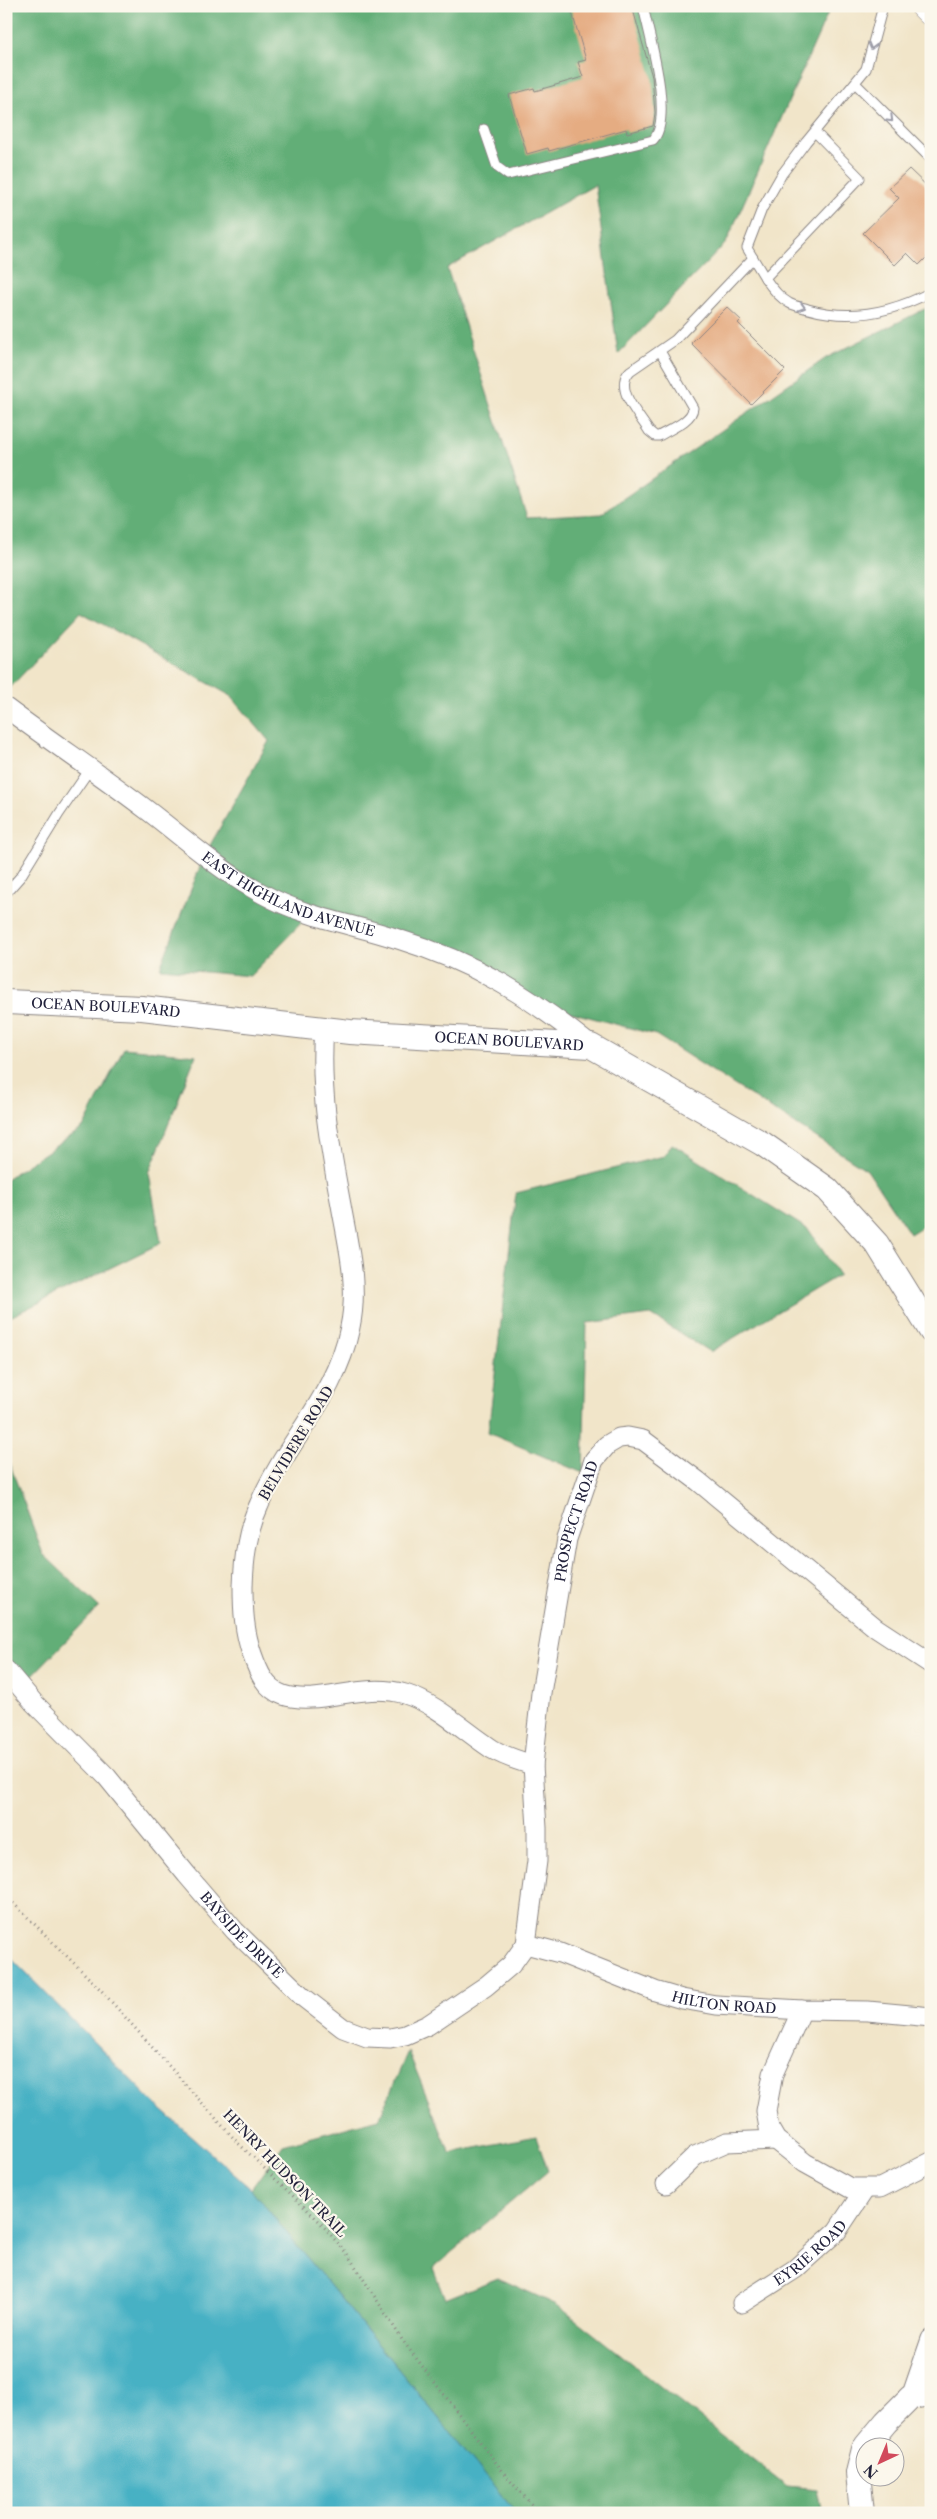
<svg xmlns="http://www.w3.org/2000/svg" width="937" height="2519" viewBox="0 0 937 2519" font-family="'Libre Caslon Text',serif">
  <rect width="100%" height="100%" fill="#fbf7ec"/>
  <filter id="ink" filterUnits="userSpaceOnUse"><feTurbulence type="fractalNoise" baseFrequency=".02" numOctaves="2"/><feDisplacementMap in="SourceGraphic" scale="10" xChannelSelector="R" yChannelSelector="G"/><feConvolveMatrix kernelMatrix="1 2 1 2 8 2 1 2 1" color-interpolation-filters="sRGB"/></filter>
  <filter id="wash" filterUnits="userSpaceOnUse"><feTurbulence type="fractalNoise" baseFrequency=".0096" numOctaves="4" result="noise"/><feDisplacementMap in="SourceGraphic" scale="20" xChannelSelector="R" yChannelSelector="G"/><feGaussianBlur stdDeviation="1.12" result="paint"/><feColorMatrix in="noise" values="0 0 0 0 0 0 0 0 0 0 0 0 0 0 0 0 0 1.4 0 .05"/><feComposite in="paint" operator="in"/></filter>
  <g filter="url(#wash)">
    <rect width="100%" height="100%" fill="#f1e5c9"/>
    <g fill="#62ae77" stroke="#426859">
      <polygon points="6,6 831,6 726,243 618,354 595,185 447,268 527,518 601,514 826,358 931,306 931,1221 910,1234 867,1170 656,1035 529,1001 460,958 305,919 250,976 160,968 205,854 269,741 231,696 81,612 6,692"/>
      <polygon points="124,1048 196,1055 149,1173 161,1243 6,1319 6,1179 83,1128"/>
      <polygon points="672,1144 809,1230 839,1275 710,1352 651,1315 587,1323 583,1473 488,1433 516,1193 664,1156"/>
      <polygon points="6,1454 43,1554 99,1607 21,1687 6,1670"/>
      <polygon points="408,2051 450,2153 536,2136 548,2171 433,2268 445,2299 498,2278 557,2305 787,2486 818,2489 823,2513 516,2513 251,2189 283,2145 379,2119"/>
    </g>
    <polygon fill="#46b1c4" stroke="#346a80" points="6,1953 154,2103 251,2189 516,2513 6,2513"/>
    <g id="blocks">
      <g fill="#e5ac82">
        <polygon points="570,6 632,6 652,77 655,113 653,126 627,133 626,129 549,151 548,148 527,154 509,95 534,88 535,91 583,77 578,62 586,60"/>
        <polygon points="909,169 931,190 931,253 919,265 907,253 895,265 863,233 899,198 889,188"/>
        <polygon points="727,307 741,320 738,323 785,370 751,404 691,343"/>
      </g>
    </g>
  </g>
  <g filter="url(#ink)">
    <use href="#blocks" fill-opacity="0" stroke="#8a8482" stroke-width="1"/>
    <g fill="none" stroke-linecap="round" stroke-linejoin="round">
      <defs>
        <g id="service">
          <polyline points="856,84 931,159"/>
          <path d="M484 129 497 167 508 175 653 140C674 118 649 35 643 6"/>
          <polyline points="815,132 860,178 765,278 747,248 762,209 782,174 806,142 866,69 883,6"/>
          <path d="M765 278C771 287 780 298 789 303 794 306 802 307 808 309 850 321 893 312 931 292"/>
          <path d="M660 351 693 408C692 421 670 429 659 436H655L649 431C639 415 613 388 630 371L675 340 753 258"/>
          <polyline points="6,893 21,876 59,814 90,769"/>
        </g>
        <g id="minor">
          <path id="s1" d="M6 708C53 743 101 775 147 810 184 838 221 872 263 894 309 919 350 923 398 939 476 963 528 995 591 1046"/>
          <path d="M324 1029C319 1089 330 1147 341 1205 348 1245 359 1286 350 1327 336 1397 286 1441 259 1505 247 1531 244 1558 243 1586 243 1610 244 1631 252 1654 258 1671 265 1689 283 1695 321 1707 360 1681 405 1694 437 1704 463 1730 492 1749 504 1756 519 1761 533 1765"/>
          <path id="s2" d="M6 1670 34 1703 107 1777 187 1875 235 1931 303 1997 343 2028 367 2037 390 2038 405 2035 428 2025 486 1986 511 1965 526 1944 537 1861V1828L533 1765 541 1693 567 1539 594 1460 607 1445 619 1438 628 1437 643 1440 698 1481 876 1628 931 1664"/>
          <path id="s3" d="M526 1944 560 1953 655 1991 682 1999 716 2005 802 2010 868 2011 931 2017"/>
          <polyline points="802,2010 773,2074 766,2111 769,2128 776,2140 805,2163 850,2188 880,2188 931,2162"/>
          <polyline points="666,2184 695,2156 727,2142 776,2140"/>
          <path id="s4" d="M742 2303 795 2269 837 2231 865 2189"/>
          <polyline points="911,2397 931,2339"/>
        </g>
        <g id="tertiary">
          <path id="s5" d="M6 1002 142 1008 350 1032 591 1046 763 1144 827 1189 877 1244 931 1331"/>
          <polyline points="866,2446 886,2422 911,2397 931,2394"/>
          <polyline points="862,2513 858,2473 864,2449"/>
        </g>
        <polyline id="trunk" points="925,6 931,12"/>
      </defs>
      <use href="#service" stroke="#8a8482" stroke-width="11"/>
      <use href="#minor" stroke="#8a8482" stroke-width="21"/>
      <use href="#tertiary" stroke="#8a8482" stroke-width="26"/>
      <use href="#trunk" stroke="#8a8482" stroke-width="29"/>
      <polyline stroke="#8a8482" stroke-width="3" stroke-dasharray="1 4" stroke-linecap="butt" points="6,1896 100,1989 237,2142 319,2221 348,2255 403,2341 507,2477 539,2513"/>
      <use href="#service" stroke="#fff" stroke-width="9"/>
      <use href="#minor" stroke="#fff" stroke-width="19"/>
      <use href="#tertiary" stroke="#fff" stroke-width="24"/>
      <use href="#trunk" stroke="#fff" stroke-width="28"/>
    </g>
    <defs><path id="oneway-chevron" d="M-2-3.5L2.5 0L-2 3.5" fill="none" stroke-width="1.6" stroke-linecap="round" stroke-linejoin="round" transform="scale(1.25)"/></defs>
    <g stroke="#9c9ca7">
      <use href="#oneway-chevron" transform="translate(872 46) rotate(105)"/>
      <use href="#oneway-chevron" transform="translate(890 119) rotate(45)"/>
      <use href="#oneway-chevron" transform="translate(802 307) rotate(17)"/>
    </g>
  </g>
  <g text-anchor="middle" stroke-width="4.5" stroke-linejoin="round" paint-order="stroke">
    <g font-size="14" fill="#22223b" stroke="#fbf7ec">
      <text dy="5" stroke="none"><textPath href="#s1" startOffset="341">EAST HIGHLAND AVENUE</textPath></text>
      <text dy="5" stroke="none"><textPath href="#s5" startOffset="100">OCEAN BOULEVARD</textPath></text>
      <text dy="5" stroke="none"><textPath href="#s5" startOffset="505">OCEAN BOULEVARD</textPath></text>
      <text transform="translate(296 1443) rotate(-59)" y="5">BELVIDERE ROAD</text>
      <text dy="5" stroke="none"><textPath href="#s2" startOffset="1138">PROSPECT ROAD</textPath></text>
      <text dy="5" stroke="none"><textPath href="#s2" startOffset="355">BAYSIDE DRIVE</textPath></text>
      <text dy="5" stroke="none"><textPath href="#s3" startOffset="208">HILTON ROAD</textPath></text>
      <text transform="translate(285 2173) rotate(46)" y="5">HENRY HUDSON TRAIL</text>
      <text dy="5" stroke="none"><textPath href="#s4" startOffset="85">EYRIE ROAD</textPath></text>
    </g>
  </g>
  <rect width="937" height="2519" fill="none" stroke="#fbf7ec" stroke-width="25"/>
  <g transform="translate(880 2462) rotate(224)"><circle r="24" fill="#fbf7ec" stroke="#a4a2a5"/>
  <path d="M0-4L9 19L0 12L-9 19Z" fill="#d1495b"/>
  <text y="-8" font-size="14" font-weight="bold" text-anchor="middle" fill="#22223b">N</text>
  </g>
</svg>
